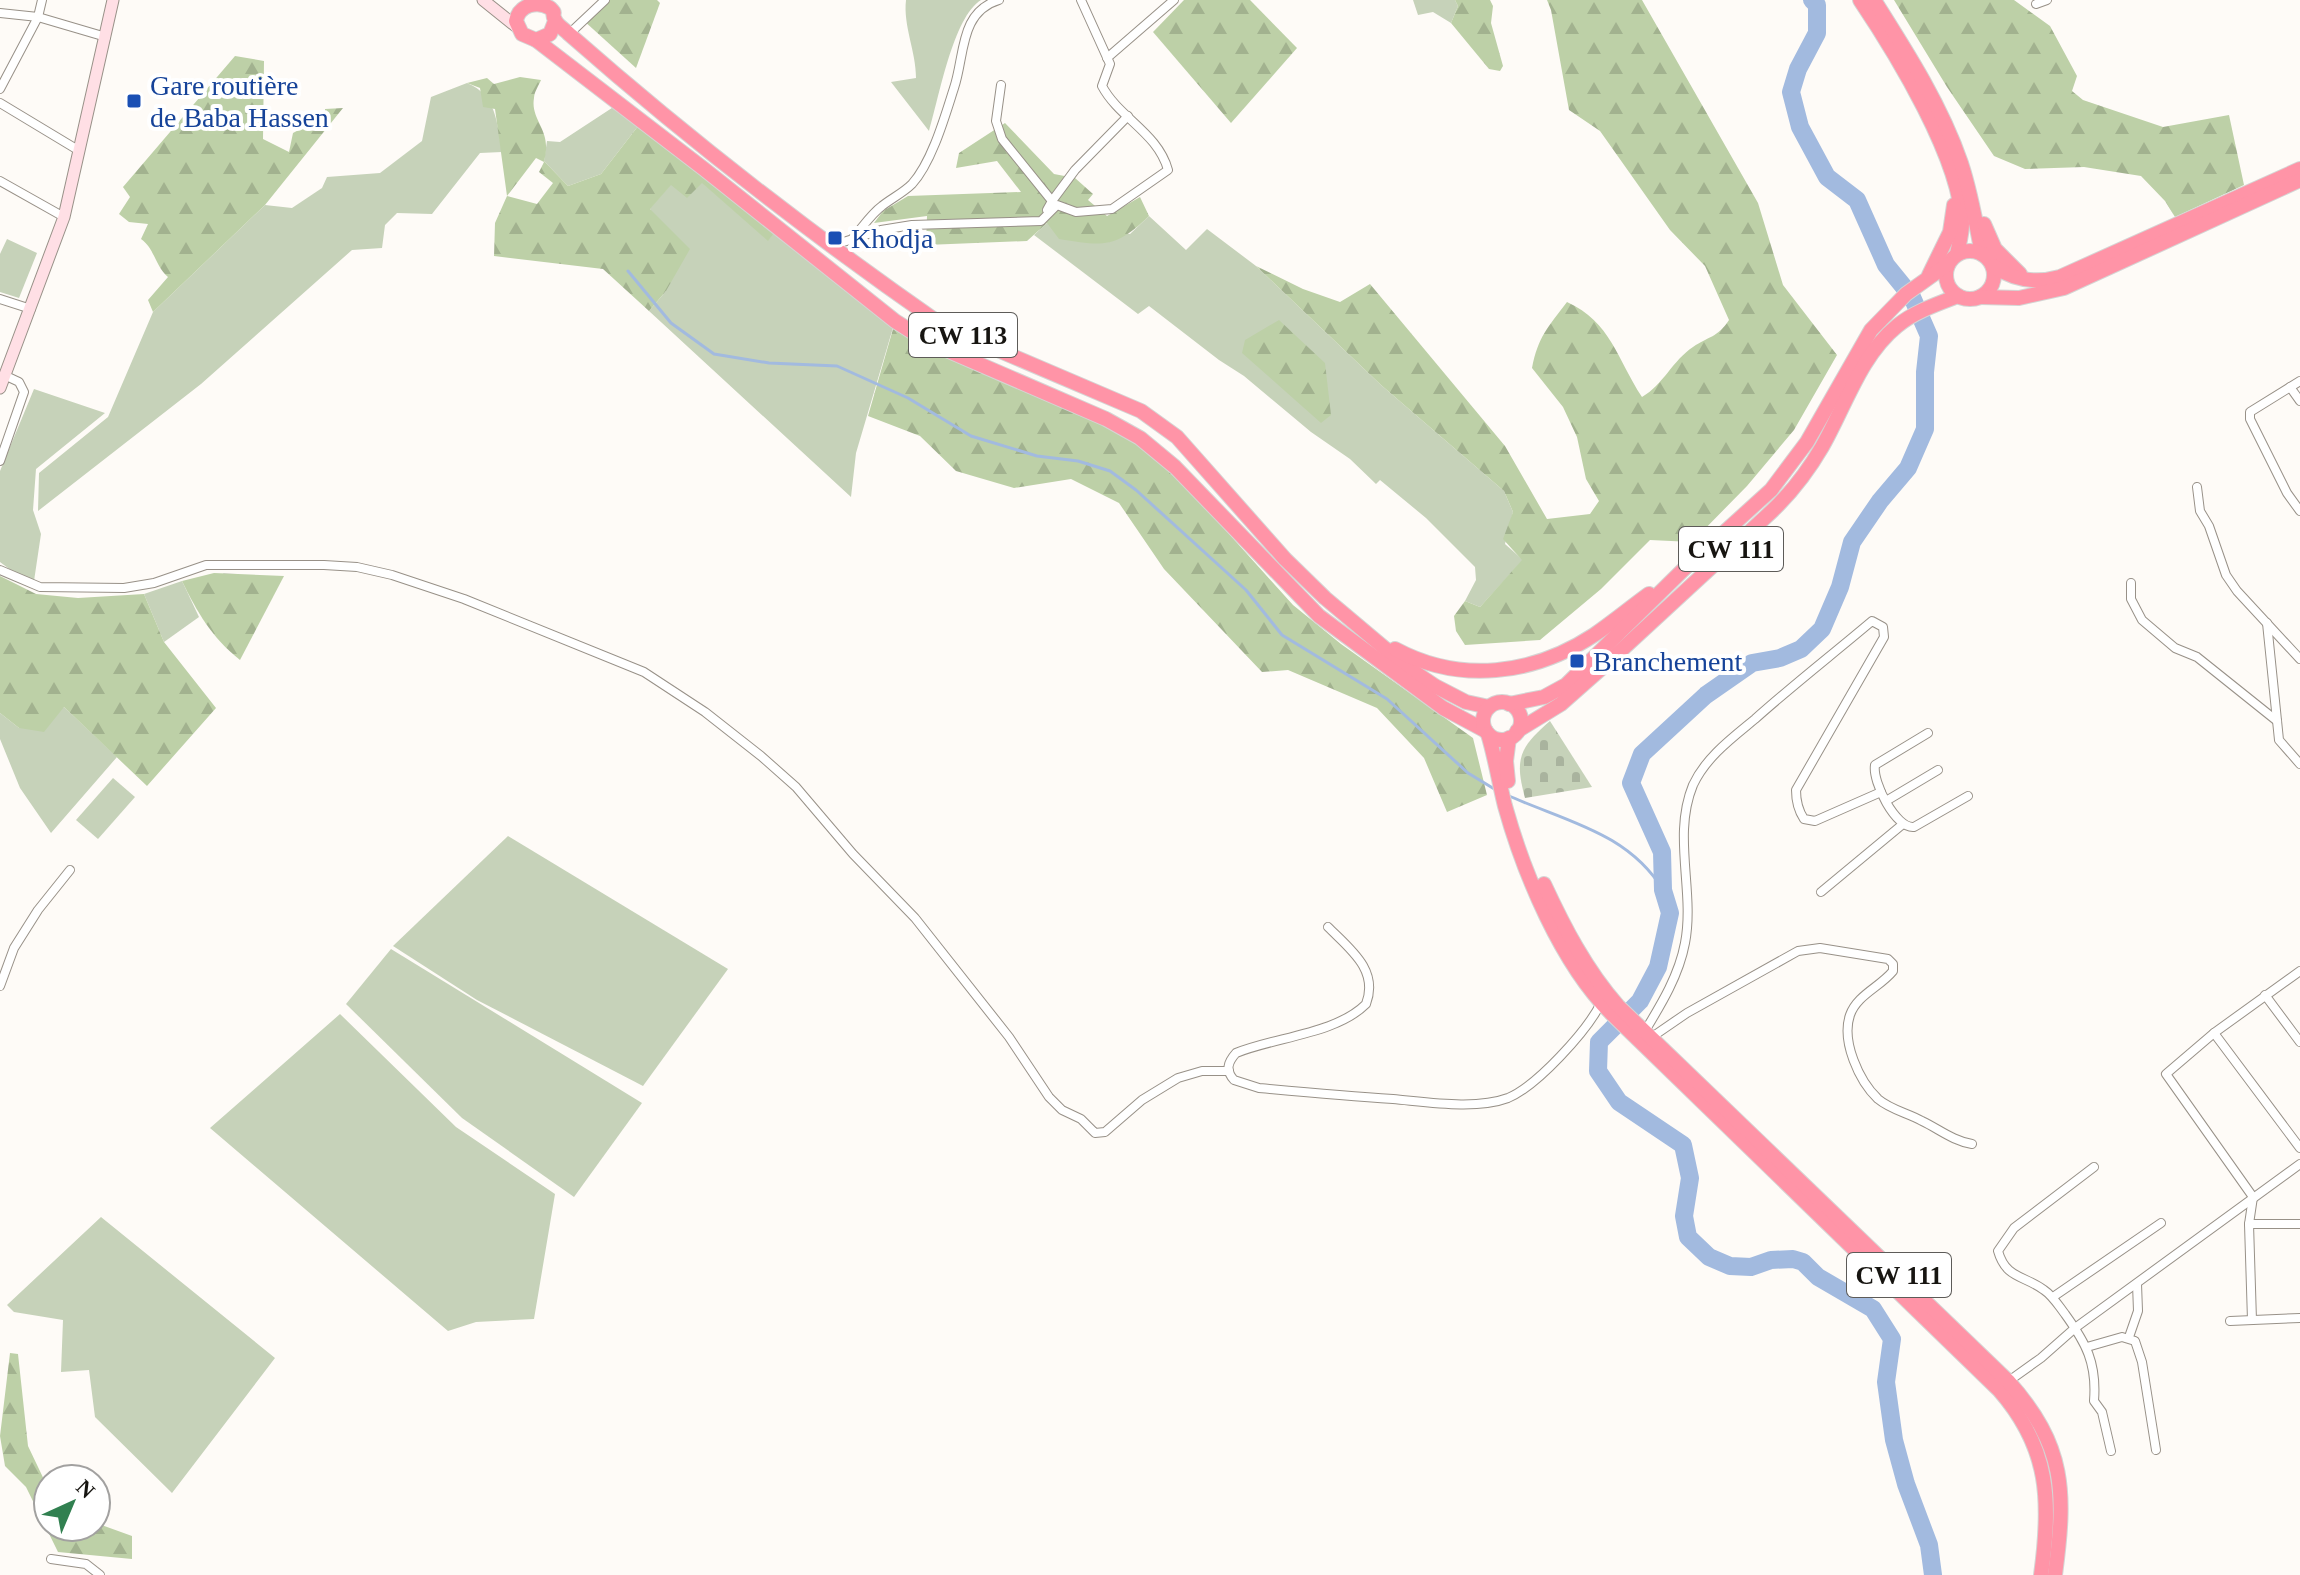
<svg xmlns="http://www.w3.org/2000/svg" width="2300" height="1575" viewBox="0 0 2300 1575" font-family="'Times New Roman',serif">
  <defs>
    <pattern id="forest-firs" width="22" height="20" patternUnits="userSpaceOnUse" patternTransform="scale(2)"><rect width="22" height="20" fill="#bdd0a7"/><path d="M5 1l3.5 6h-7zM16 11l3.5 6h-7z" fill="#a2b28f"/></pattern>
    <pattern id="cemetery-stones" width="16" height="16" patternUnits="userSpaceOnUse" patternTransform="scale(2)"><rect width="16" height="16" fill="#c6d2b9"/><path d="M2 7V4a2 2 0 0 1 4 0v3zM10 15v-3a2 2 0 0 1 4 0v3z" fill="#a9b39e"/></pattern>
  </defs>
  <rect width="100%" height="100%" fill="#fefbf7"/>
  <g fill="#c6d2b9">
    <path d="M906 0H981C953 17 939 98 929 131L891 82 916 78C916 51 903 26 906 0Z"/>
    <polygon points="1413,0 1455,0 1458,6 1451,23 1433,12 1418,15"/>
    <path d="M467 83C497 95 497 124 502 152L480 153 432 214 397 213 385 225 382 248 352 250 201 384 38 511 39 473 108 417 153 312 265 205 292 208 322 188 327 177 380 173 422 141 431 97Z"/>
    <polygon points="618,104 642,121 601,174 568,186 544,161 547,141 560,142"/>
    <polygon points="702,182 768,240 778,228 895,321 856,453 851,497 649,311 666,291 650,208 671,184"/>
    <polygon points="1149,216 1186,250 1207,229 1256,266 1381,385 1504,491 1513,512 1505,544 1523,560 1480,607 1465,601 1476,580 1475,567 1426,518 1380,480 1376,484 1350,459 1311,432 1244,376 1219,360 1149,306 1138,314 1034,235 1047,223 1130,234"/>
    <polygon points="7,239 37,253 19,298 0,292 0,254"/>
    <polygon points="34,389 105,413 36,469 33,510 41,534 34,581 20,577 0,562 0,471"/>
    <polygon points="182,581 199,617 164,642 144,594"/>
    <polygon points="64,707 117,757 51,833 20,788 0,739 0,713 19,728"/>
    <polygon points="113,778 135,797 98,839 76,820"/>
    <polygon points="508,836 728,969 643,1086 477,1000 393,946"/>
    <polygon points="391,949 642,1103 574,1197 462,1118 346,1004"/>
    <polygon points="340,1014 456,1127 555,1194 534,1319 476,1322 448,1331 210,1128"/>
    <polygon points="101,1217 275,1358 172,1493 95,1417 89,1370 61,1372 63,1320 14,1312 7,1305"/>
  </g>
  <g fill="url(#forest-firs)" fill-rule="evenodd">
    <polygon points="605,0 657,0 660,3 636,68 583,20"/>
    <polygon points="1184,0 1250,0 1297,48 1231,123 1153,32"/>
    <polygon points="1455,0 1490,0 1493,6 1491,23 1503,66 1500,71 1489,69 1451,23 1458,6"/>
    <path d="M1547 0H1642L1758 203 1783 285 1837 355 1794 430 1747 486 1692 542 1650 540 1601 589 1540 640 1465 645 1456 631 1454 616 1465 601 1480 607 1522 560 1503 539 1513 512 1504 491 1381 385 1256 266 1303 289 1340 302 1370 284 1505 446 1547 519 1590 514 1599 501 1586 479 1577 437 1563 407 1532 368C1538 337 1548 327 1567 302 1611 322 1617 359 1642 397 1663 385 1673 360 1693 347 1709 336 1717 338 1729 320L1705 266 1670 230 1600 131 1569 110 1551 10Z"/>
    <polygon points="1894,0 2014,0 2050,26 2077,76 2072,91 2083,100 2163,127 2229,115 2244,185 2175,217 2165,201 2141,176 2084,167 2025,169 1994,156 1947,87"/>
    <path d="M235 56 264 61 263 139 289 152 293 133 325 116V109L343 108 265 205 153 312 148 300 168 277C155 266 155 249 141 239L148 224 129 222 119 214 130 197 123 187Z"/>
    <path d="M520 77 541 80C539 85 534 92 534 98 530 121 553 130 544 161L568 186 601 174 642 121 778 228 768 241 702 183 687 198 671 185 650 209 690 249 666 291 649 311 603 269 494 256 495 223 507 196 495 109 483 107 480 88 467 83 487 78 494 84ZM536 158 544 162 539 172 553 183 537 204 507 196Z"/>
    <path d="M1005 123 1054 174 1075 178 1093 194 1088 200 1107 216 1140 197 1149 216C1115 249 1103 246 1059 239L1047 223 1027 241 926 245 927 216 874 223 883 211 908 196 1021 192 997 161 956 168 959 153Z"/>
    <polygon points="1279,320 1325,363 1331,415 1321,423 1242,353 1245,340"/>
    <polygon points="893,329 931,350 1137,440 1194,495 1293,605 1341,644 1473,738 1487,795 1447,812 1424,758 1377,708 1288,670 1262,672 1164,569 1119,503 1071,479 1014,488 956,471 920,436 868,416"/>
    <path d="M214 573 284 576 240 660C212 638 197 612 182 581Z"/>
    <polygon points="0,576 36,594 78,598 144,594 164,642 216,708 147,786 64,707 44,732 19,728 0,713"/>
    <polygon points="10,1353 18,1354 28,1446 48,1488 48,1527 96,1527 96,1523 132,1536 132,1559 58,1552 26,1487 5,1466 0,1436"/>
  </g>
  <path fill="url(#cemetery-stones)" d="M1550 721 1592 787 1525 798C1514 758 1520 747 1550 721Z"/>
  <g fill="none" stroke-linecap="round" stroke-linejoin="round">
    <g stroke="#a2badf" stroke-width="3">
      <polyline points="628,271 671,323 714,354 769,363 837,366 908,398 971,436 1037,456 1078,461 1110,471 1136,490 1246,590 1282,635 1387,699 1468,773 1496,790"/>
      <path d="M1507 795C1564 821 1628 832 1663 890"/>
    </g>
    <polyline stroke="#a2badf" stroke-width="18" points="1812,0 1817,5 1817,33 1798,69 1791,92 1800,127 1827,177 1857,200 1886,265 1912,297 1929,336 1925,372 1925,429 1908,468 1880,501 1852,542 1840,587 1822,629 1801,649 1780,658 1752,663 1706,695 1642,754 1631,783 1662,852 1663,890 1670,913 1658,967 1640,1001 1599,1042 1598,1071 1619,1102 1683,1145 1690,1178 1684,1216 1688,1237 1709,1257 1730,1266 1751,1267 1771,1260 1793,1259 1803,1262 1818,1277 1873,1309 1892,1339 1886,1382 1894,1440 1906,1484 1929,1545 1933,1575"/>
    <defs>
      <g id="street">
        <polyline points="2036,4 2047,0"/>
        <polyline points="0,13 38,17 106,37"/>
        <polyline points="569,34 605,0"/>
        <polyline points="1107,58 1174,0"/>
        <polyline points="1001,85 996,121 1002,139 1052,201 1047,210"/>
        <polyline points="0,89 38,17 42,0"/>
        <polyline points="0,103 78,150"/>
        <polyline points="0,181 64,217"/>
        <polyline points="1052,201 1075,170 1128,116"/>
        <path d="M853 238C862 228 871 214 882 206 892 198 903 193 912 184 932 162 945 116 954 88 965 56 959 12 999 0"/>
        <path d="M834 245 881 230 912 225 1041 221 1057 205 1076 212 1112 209 1168 170C1158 133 1119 118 1102 86L1110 64 1081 0"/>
        <polyline points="0,299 31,309"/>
        <polyline points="2300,381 2250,412 2250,419 2287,493 2300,511"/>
        <polyline points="2290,387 2300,401"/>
        <polyline points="0,461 24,392 19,382 4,375"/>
        <polyline points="2197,487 2200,511 2209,526 2226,575 2237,591 2300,659"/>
        <polyline points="0,570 40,587 124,588 154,583 206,565 324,565 357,567 392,575 464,599 644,672 705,712 761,756 796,787 853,854 915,918 1009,1037 1049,1097 1062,1110 1081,1119 1095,1133 1105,1132 1142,1100 1178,1078 1202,1071 1229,1071"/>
        <polyline points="2131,583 2131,599 2142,620 2175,648 2197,657 2277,721"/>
        <polyline points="2267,623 2279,740 2300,764"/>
        <path d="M1928 733 1875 765C1872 782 1896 829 1914 827L1968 796"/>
        <polyline points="1886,801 1938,770"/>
        <polyline points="1821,892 1903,824"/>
        <path d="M1328 927C1350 949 1379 970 1366 1004 1336 1034 1275 1037 1236 1053 1228 1062 1225 1070 1234 1080L1259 1088C1303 1092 1348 1096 1393 1099 1427 1102 1476 1110 1508 1098 1537 1086 1587 1031 1601 1003"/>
        <polyline points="0,986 14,948 38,910 70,870"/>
        <polyline points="2265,995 2300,1042"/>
        <path d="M1645 1031C1662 1003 1679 975 1685 943 1695 891 1672 836 1693 785 1706 757 1732 738 1755 719 1793 685 1833 654 1872 621L1883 627 1884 637 1796 790C1796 801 1798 810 1804 819L1815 821 1881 792"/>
        <polyline points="2214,1033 2300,1148"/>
        <path d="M1652 1037 1687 1013 1798 951 1820 948 1888 959 1893 964V971C1880 987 1857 995 1850 1015 1841 1041 1859 1081 1878 1099 1891 1110 1908 1113 1922 1121 1939 1129 1953 1141 1972 1144"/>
        <path d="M2094 1167 2014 1228 1998 1251C2006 1279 2024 1275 2044 1290 2053 1296 2058 1305 2065 1314 2086 1343 2097 1363 2094 1401L2102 1412 2111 1451"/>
        <polyline points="2249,1224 2300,1224"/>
        <polyline points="2053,1297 2161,1223"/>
        <polyline points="2252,1320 2249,1224 2253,1197 2166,1074 2214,1033 2300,971"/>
        <polyline points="2230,1321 2300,1318"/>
        <polyline points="2129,1337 2138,1311 2137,1284"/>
        <polyline points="2087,1347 2122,1337 2135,1341 2142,1362 2156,1450"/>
        <polyline points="2006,1383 2041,1358 2075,1328 2300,1164"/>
        <polyline points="51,1559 86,1564 100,1575"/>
      </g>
      <g id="secondary">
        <polyline points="483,0 518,28"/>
        <polyline points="0,388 64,217 113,0"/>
      </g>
      <g id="highway">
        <path d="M1860 0C1895 52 1962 161 1962 224 1962 234 1959 244 1957 254"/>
        <path d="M1874 0C1907 52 1941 105 1961 163 1971 193 1976 223 1982 254"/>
        <path d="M555 21 550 34 536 40 522 34 516 21C519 5 537 0 550 8 558 16 550 10 555 20 557 25 565 30 569 34 686 137 811 234 939 323L965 336 1141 411 1177 437 1285 559 1325 598 1407 667 1435 686 1466 702 1489 707"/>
        <polyline points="536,40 704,169 895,321 928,342 1106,419 1140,438 1175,467 1319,616 1443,708 1486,731"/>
        <polyline points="1984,224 1995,249 2020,274"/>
        <circle cx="1970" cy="275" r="24"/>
        <path d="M1993 266C2014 280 2035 284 2060 277L2300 169"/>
        <polyline points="1929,275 1950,232 1954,205"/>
        <polyline points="1980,297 2019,298 2064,288 2300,180"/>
        <path d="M1395 649C1460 684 1533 675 1594 635 1613 622 1631 607 1649 594"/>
        <circle cx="1502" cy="721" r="19"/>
        <polyline points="1509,704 1544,697 1566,685 1685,568 1771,490 1807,442 1871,330 1906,294 1948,264"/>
        <path d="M1517 731 1561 704 1604 666 1772 511C1792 492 1808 471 1822 447 1845 407 1860 356 1897 326 1914 312 1937 304 1958 296"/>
        <path d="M1488 734C1495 757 1499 782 1505 806 1524 874 1561 963 1611 1013L1999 1390C2050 1448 2051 1502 2041 1575"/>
        <polyline points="1508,781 1506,761 1509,738"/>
        <path d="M1544 884C1564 927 1586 970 1618 1006L2008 1381C2066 1446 2066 1492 2055 1575"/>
      </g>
    </defs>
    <use href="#street" stroke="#989188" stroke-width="10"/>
    <use href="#secondary" stroke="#989188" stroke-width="13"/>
    <use href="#highway" stroke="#d5d5d4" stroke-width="16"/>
    <use href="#street" stroke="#fff" stroke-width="8"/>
    <use href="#secondary" stroke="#ffdfe5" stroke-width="11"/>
    <use href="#highway" stroke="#ff94a7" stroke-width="14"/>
  </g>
  <g fill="#1a4fb4" stroke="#fff" stroke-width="3">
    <rect x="126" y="93" width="16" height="16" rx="4"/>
    <rect x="827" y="230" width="16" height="16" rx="4"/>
    <rect x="1569" y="653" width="16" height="16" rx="4"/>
  </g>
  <g text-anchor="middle" stroke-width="8" stroke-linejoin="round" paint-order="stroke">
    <g fill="#fff" stroke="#5d5b58" stroke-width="2">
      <rect x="909" y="313" width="108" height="44" rx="6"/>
      <rect x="1679" y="527" width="104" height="44" rx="6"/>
      <rect x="1847" y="1253" width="104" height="44" rx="6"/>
    </g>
    <g font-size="26" font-weight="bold" fill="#171511">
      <text x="963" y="344">CW 113</text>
      <text x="1731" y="558">CW 111</text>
      <text x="1899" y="1284">CW 111</text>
    </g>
    <g font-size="28" fill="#164399" stroke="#fff" text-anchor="start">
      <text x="150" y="95">Gare routière<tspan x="150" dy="32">de Baba Hassen</tspan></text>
      <text x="851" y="248">Khodja</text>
      <text x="1593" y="671">Branchement</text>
    </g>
  </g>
  <g transform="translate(72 1503) rotate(44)"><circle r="38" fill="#ffffff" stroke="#a2a1a0" stroke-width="2"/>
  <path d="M0-6L14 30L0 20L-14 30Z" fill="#318050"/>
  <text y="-12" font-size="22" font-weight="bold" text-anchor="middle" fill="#171511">N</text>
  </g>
</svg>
